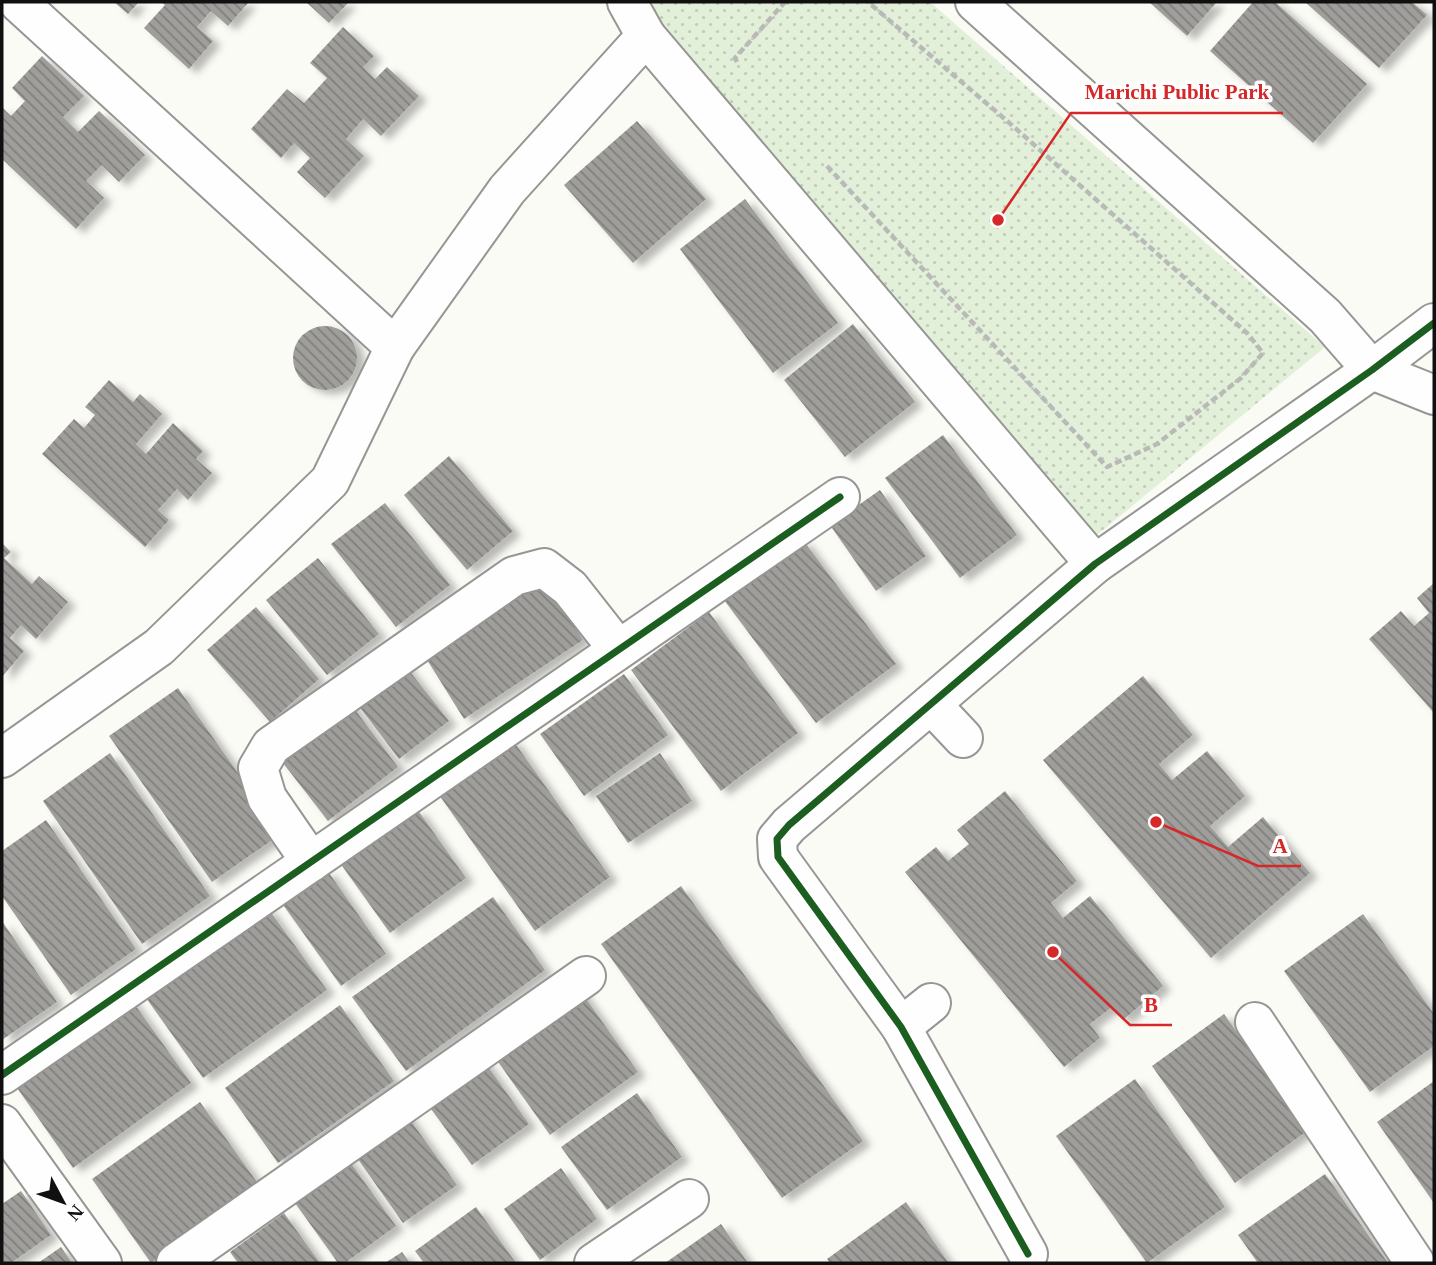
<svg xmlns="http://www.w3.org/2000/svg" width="1436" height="1265" viewBox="0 0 1436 1265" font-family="'Times New Roman',serif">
  <defs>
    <pattern id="park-dots" width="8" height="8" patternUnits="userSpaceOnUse" patternTransform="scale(1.75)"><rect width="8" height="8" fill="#e2efd9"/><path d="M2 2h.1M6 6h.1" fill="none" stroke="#c1ccb9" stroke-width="1.8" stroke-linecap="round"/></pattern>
    <pattern id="building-back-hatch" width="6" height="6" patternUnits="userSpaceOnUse" patternTransform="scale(1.75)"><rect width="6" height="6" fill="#9f9e9b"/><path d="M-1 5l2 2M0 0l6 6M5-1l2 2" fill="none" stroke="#807f7d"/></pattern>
    <filter id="shadow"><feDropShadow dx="8" dy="4.5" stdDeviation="3.5" flood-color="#0004"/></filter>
  </defs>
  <rect width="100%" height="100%" fill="#fbfbf6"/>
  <polygon fill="url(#park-dots)" points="641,2 930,2 1325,347 1086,544"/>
  <g fill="url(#building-back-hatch)" filter="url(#shadow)">
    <polygon points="114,2 139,2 128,14"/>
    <polygon points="161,2 249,2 228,26 211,11 197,27 213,41 189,69 144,28 165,5"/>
    <polygon points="306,2 349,2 329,23"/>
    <polygon points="1149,2 1217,2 1187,36"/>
    <polygon points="1253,2 1275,2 1367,84 1313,143 1210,51"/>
    <polygon points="1305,2 1412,2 1427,15 1379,68"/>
    <polygon points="343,27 374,56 363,67 375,79 387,67 419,96 381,136 363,119 346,139 364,156 325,198 297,172 310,158 294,143 281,158 251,129 287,89 304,103 327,78 310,63"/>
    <polygon points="42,56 84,96 63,117 78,132 99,111 145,155 119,182 102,165 86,181 104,198 76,229 2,159 2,107 11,116 25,101 12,88"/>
    <polygon points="637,121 706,199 633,263 564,185"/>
    <polygon points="745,199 838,323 773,373 680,249"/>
    <polygon points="853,324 915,402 845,457 784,380"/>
    <circle cx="325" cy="358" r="32"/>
    <polygon points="109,380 133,402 140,394 162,414 136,444 146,454 173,423 203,451 196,459 212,473 188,500 177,489 158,510 169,520 145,547 42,454 74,419 84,428 95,415 85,407"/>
    <polygon points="943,435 1017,535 960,578 885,478"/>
    <polygon points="449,456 513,531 467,570 404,495"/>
    <polygon points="880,490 926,556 876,591 830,525"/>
    <polygon points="385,503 450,585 396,627 331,544"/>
    <polygon points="803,540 896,664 816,723 724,600"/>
    <polygon points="2,543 11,552 4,558 32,584 39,576 68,602 36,639 21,625 10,638 24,651 2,677"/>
    <polygon points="318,558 379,634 327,675 266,600"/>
    <polygon points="542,576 583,640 464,719 424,655"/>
    <polygon points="1434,583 1434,713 1369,639 1401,611 1414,626 1429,613 1417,598"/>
    <polygon points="256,607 319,679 270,722 207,650"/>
    <polygon points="709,612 798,733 721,791 631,670"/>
    <polygon points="400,659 449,721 399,759 352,697"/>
    <polygon points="624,674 668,735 584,796 540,734"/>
    <polygon points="1143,676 1193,735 1159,764 1172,780 1207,751 1245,796 1210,826 1228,847 1263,817 1310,873 1211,958 1043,760"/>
    <polygon points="178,688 281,834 212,882 109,736"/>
    <polygon points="347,699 398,767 328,821 276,754"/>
    <polygon points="512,739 610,877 535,931 437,792"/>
    <polygon points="110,753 210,896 142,944 43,801"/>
    <polygon points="660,753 692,801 628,843 596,796"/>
    <polygon points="1005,791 1077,881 1051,903 1063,918 1090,896 1163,986 1123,1020 1112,1007 1090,1024 1100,1038 1064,1067 905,872 936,847 948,861 969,844 957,830"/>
    <polygon points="417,809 466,878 390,933 340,863"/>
    <polygon points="46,820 136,949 71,995 2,896 2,851"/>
    <polygon points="327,870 386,954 341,986 281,902"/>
    <polygon points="681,886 863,1141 782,1198 601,944"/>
    <polygon points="493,897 545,970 406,1071 352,997"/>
    <polygon points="267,907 327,990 203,1078 144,995"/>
    <polygon points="1363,914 1434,1014 1434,1046 1370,1092 1284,971"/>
    <polygon points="2,921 57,1002 2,1040"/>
    <polygon points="579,989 638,1072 550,1135 491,1052"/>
    <polygon points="130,998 191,1083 73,1168 13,1082"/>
    <polygon points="340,1005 394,1081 278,1163 225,1088"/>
    <polygon points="1224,1014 1307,1131 1235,1183 1152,1066"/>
    <polygon points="481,1057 529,1124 472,1165 423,1098"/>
    <polygon points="1135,1079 1225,1207 1147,1263 1056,1136"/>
    <polygon points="1434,1081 1434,1203 1377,1122"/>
    <polygon points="637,1093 682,1157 607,1210 561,1147"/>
    <polygon points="200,1102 259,1185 151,1263 92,1179"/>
    <polygon points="403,1110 457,1185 403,1223 350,1148"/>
    <polygon points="345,1155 396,1226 345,1263 338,1263 290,1196"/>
    <polygon points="561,1168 597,1219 540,1260 504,1209"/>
    <polygon points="1325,1174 1388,1263 1258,1263 1238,1235"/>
    <polygon points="21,1191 51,1235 11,1263 2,1263 2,1204"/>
    <polygon points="906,1202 948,1262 830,1263 827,1259"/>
    <polygon points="476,1207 516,1263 424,1263 415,1251"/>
    <polygon points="284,1213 320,1263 238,1263 230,1252"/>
    <polygon points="721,1224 748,1263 665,1263"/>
    <polygon points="61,1247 72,1263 38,1263"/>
    <polygon points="402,1252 410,1263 385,1263"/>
  </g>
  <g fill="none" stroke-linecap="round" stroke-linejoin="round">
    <defs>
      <g id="minor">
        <polyline points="627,2 646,36 1095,564"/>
        <polyline points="975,2 1325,316 1372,370 1434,395"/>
        <polyline points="19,3 395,347"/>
        <polyline points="931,704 963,738"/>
        <polyline points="2,758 159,647 330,481 395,347 507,190 646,36"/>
        <polyline points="311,862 267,798 258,768 271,746 514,576 544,568 570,588 618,649"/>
        <polyline points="1255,1022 1415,1263"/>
        <polyline points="901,1027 931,1003"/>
        <polyline points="2,1075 840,497"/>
        <polyline points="2,1124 102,1263"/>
        <polyline points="1028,1254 901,1027 778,857 777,839 789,825 1095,564 1372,370 1434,323"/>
        <polyline points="176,1263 586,976"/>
        <polyline points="594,1263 689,1199"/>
      </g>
    </defs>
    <use href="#minor" stroke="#969694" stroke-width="42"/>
    <g stroke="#b9b9b8" stroke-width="4.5" stroke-dasharray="7 3.5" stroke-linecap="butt">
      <polyline points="737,62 735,58 785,2"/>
      <polyline points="827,166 1107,467 1157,444 1241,378 1263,353 1247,333 1006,120 868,2"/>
    </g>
    <use href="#minor" stroke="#fefefe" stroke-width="38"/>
    <defs>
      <g id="cycleway">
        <polyline points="2,1075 840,497"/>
        <polyline points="1028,1254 901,1027 778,857 777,839 789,825 1095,564 1372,370 1434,323"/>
      </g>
    </defs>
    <use href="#cycleway" stroke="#fff" stroke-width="11"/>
    <use href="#cycleway" stroke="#1b5e20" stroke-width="7"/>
  </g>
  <path fill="none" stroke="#d62828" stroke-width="2.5" d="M998 220L1071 113H1283M1156 822L1258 866H1301M1053 952L1130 1025H1172"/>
  <g fill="#d62828" stroke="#fff" stroke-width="2.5">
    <circle cx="998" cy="220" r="7"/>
    <circle cx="1156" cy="822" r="7"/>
    <circle cx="1053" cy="952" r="7"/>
  </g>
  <g font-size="21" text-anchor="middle" font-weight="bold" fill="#d62828" stroke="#fff" stroke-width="7" stroke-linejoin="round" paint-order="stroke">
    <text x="1177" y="99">Marichi Public Park</text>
    <text x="1280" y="853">A</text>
    <text x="1151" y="1012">B</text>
  </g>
  <rect width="1436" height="1265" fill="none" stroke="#101010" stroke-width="7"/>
  <g transform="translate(63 1202) rotate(131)" stroke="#ffffff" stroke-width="5" paint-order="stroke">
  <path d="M0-5L12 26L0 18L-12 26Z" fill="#101010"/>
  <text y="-10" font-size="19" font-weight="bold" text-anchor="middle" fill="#101010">N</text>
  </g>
</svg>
